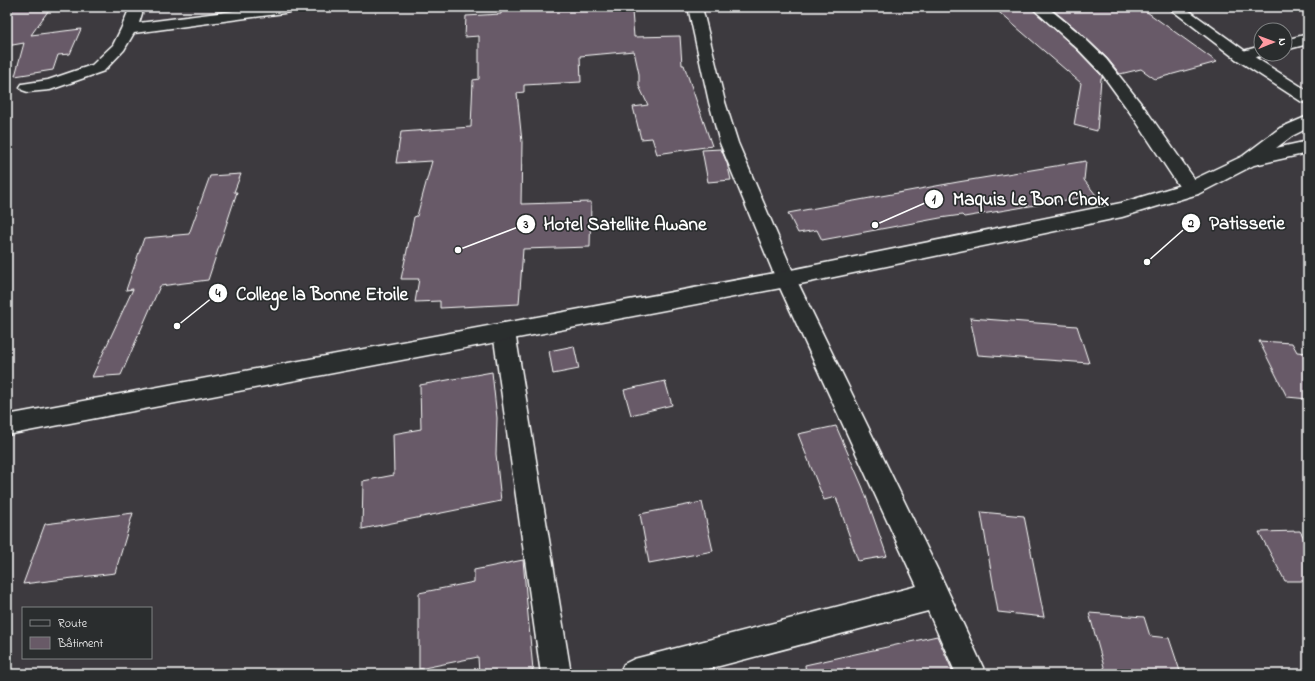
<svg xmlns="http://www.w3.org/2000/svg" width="1315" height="681" viewBox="0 0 1315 681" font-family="'Indie Flower',sans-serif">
  <rect width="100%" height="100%" fill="#3d3a3f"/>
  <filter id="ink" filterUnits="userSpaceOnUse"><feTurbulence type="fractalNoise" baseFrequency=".025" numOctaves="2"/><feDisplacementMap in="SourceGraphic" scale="8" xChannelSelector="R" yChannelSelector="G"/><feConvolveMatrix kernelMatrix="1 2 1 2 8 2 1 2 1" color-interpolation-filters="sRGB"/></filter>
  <g filter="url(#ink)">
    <g fill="#685a67" stroke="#fff">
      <polygon points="7,7 51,7 31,35 81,29 70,54 58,55 53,70 15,76 24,43 7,46"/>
      <polygon points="541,7 618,7 618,12 632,11 634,37 680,36 682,65 684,65 712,146 657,154 652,138 641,139 633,107 648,105 639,86 639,74 634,51 580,56 581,82 524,85 524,92 517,93 522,142 521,204 591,202 590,247 523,249 519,304 440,308 440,301 415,302 419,279 401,279 414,217 417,216 432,161 396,163 401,132 471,127 473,80 479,79 479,36 465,37 466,16 501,14 501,8"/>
      <polygon points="993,7 1030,7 1077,50 1101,75 1103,78 1101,78 1097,131 1074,125 1081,83"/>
      <polygon points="1049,7 1140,7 1217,62 1155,79 1141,69 1120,74 1107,58 1081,33"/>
      <polygon points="721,149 727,163 731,180 708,182 702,150"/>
      <polygon points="1086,161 1084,180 1096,195 964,217 962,215 940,218 822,240 817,230 798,233 788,213 958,182"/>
      <polygon points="241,174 234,192 237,192 208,280 160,286 121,375 92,377 133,289 126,290 144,238 189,234 210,176"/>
      <polygon points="970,318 1077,326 1089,363 978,355"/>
      <polygon points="1259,341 1292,343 1297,352 1308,353 1308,399 1287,397"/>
      <polygon points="574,346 579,369 553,374 549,351"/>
      <polygon points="492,372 497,418 496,454 501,501 362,529 363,481 394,475 393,434 421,429 420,385"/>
      <polygon points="665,381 672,405 631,415 624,390"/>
      <polygon points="836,426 863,488 887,556 858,561 836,497 824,500 798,434"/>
      <polygon points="702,502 713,551 649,563 640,514"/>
      <polygon points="981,512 1024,516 1044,617 998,612"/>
      <polygon points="133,513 115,573 23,584 45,524"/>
      <polygon points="1300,531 1308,545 1308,581 1285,581 1259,532"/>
      <polygon points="523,560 533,670 515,674 479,674 478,657 419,669 419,593 474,582 474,570"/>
      <polygon points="1089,613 1144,617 1150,636 1169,638 1181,674 1106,674"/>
      <polygon points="937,636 954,674 806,674 805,665"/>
    </g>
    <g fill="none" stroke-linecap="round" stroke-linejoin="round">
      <defs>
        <g id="minor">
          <polygon points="130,7 144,7 139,23 265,7 290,7 291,9 289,12 284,13 134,33 124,50 104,71 50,90 28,92 22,90 20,87 22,84 48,80 92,65 113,45 121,29"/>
          <polygon points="688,7 702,7 725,102 738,143 796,279 945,585 986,674 956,674 928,611 689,674 619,674 624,664 634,659 917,586 776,279 720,143 709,102"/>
          <polygon points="1031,7 1047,7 1080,34 1106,59 1146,110 1198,184 1200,189 1198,194 1191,195 1184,194 1134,118 1102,74 1078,49"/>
          <polygon points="1308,34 1308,44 1285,50 1285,40"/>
          <polygon points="1261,46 1261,54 1267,54 1242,61 1236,59 1234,56 1236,53"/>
          <polygon points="504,323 512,326 515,332 571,674 541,674 493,332 496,326"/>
        </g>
        <g id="major">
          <polygon points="1168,7 1184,7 1248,53 1308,91 1308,103 1302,102 1236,59"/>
          <polygon points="1308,116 1308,128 1292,136 1276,148 1308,141 1308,153 1254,165 1198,194 1122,217 786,287 7,435 7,415 786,271 1121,203 1184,184 1243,156 1280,128"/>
        </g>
      </defs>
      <use href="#minor" stroke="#fff" stroke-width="3"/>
      <use href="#major" stroke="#fff" stroke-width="3"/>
      <use href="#minor" fill="#2a2d2e" fill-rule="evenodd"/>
      <use href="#major" fill="#2a2d2e" fill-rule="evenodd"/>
    </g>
  </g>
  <path fill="none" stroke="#fff" stroke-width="1.5" d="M875 225L934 199M1147 262L1191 223M458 250L526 224M177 326L218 293"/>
  <g fill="#fff" stroke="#2a2d2e" stroke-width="1.5">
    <circle cx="875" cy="225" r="4"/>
    <circle cx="1147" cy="262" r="4"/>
    <circle cx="458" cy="250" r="4"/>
    <circle cx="177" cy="326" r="4"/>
    <circle cx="934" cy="199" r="10"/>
    <circle cx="1191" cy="223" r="10"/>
    <circle cx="526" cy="224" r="10"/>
    <circle cx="218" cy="293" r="10"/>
  </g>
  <g font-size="12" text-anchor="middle" font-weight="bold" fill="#111">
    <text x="934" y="203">1</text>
    <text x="1191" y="227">2</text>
    <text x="526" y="228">3</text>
    <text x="218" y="297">4</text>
  </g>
  <g font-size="19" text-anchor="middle" font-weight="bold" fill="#fff" stroke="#2a2d2e" stroke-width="3.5" stroke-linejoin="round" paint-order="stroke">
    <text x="1031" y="205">Maquis Le Bon Choix</text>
    <text x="1247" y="229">Patisserie</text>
    <text x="625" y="230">Hotel Satellite Awane</text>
    <text x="322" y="300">College la Bonne Etoile</text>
  </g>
  <rect width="1315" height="681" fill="none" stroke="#2a2d2e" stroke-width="24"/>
  <rect x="12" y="12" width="1291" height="657" fill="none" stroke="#fff" stroke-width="1.5" filter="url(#ink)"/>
  <rect x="22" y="607" width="130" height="52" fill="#2a2d2e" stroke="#7f8182"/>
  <rect x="30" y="620" width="20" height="6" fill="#2a2d2e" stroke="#7f8182"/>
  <text x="58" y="627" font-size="12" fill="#ffffff">Route</text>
  <rect x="30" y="637" width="20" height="12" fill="#685a67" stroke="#7f8182"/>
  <text x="58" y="647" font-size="12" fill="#ffffff">Bâtiment</text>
  <g transform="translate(1273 42) rotate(89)"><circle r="19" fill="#2a2d2e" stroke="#7f8182"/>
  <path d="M0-3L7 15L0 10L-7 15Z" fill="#ff9aa2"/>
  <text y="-6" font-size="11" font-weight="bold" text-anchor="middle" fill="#ffffff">N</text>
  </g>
</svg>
